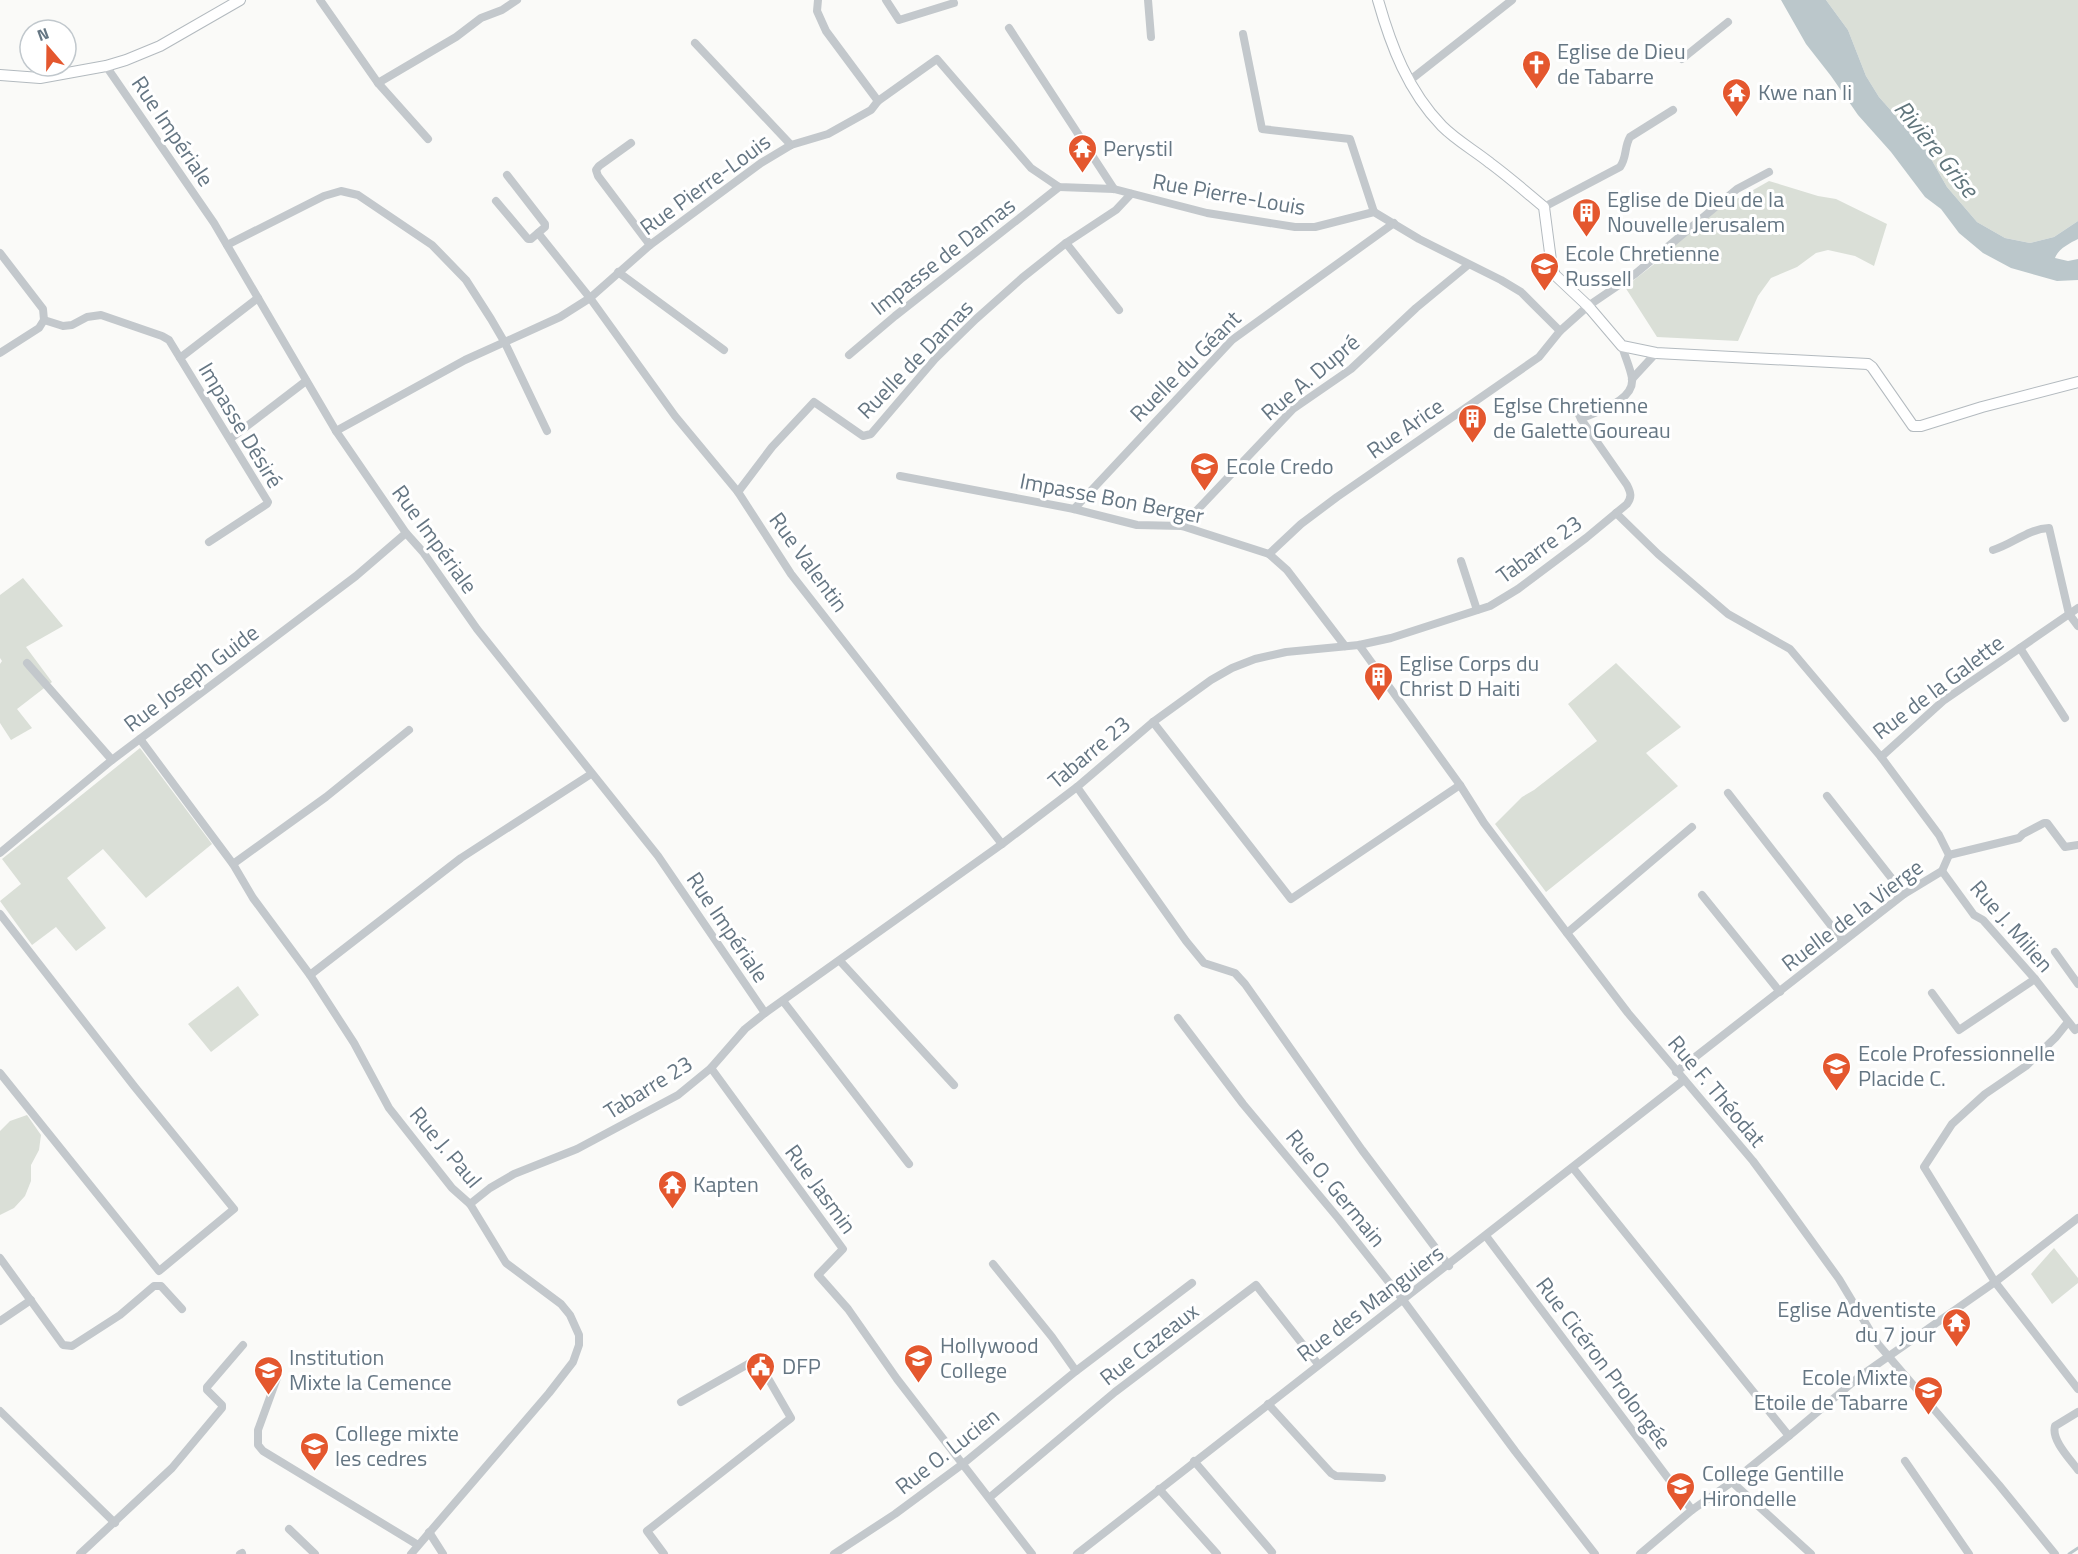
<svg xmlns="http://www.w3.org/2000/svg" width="2078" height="1554" viewBox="0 0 2078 1554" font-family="'Titillium Web',sans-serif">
  <rect width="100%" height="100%" fill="#fafaf8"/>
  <g fill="#dadfd7">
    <polygon points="1826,0 2078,0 2078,221 2054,237 2030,243 2005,238 1977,222 1947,187 1926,150 1879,97 1866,76 1848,30"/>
    <polygon points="1769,181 1818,196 1836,199 1887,224 1874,266 1855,256 1828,250 1816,253 1797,267 1771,278 1758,296 1738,341 1657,337 1625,287 1653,265 1700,222 1726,203 1741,197"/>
    <polygon points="23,578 63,626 26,647 52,682 17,709 32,728 11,740 0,723 0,664 2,661 0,658 0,595"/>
    <polygon points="1616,663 1681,727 1646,753 1678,786 1546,892 1495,824 1522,797 1534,790 1597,741 1568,704"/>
    <polygon points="140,748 212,844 146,898 103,849 67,878 106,928 76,951 56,927 32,945 0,901 21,884 2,859"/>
    <polygon points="238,986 259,1015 211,1052 188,1024"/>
    <polygon points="27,1115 41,1135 39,1150 31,1165 31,1181 25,1196 14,1208 0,1215 0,1131 10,1121"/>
    <polygon points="2054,1248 2078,1278 2078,1283 2052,1304 2031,1274"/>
  </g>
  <path fill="#bbc7cb" d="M1781 0H1826L1848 30 1866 76 1879 97 1926 150 1947 187 1977 222 2005 238 2030 243 2054 237 2078 221V239C2070 243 2058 249 2055 258L2068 261 2078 259V280L2057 281 2011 268 1983 253 1959 233 1941 209 1925 197 1891 152 1858 115 1831 76 1806 44Z"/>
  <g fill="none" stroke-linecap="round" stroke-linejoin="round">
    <polyline stroke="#bbc7cb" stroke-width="3" points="2069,1554 2078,1548"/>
    <defs>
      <g id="secondary">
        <path d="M1378 0C1391 46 1408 91 1442 126 1457 141 1474 150 1490 163 1509 177 1526 192 1544 207L1552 268 1555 275 1588 306 1622 346 1656 353 1868 364 1872 367 1913 426H1921L1982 407 2078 382"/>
        <polyline points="0,75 40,78 106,66 126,60 160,46 240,0"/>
      </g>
    </defs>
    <use href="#secondary" stroke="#b3babf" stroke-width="12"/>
    <g stroke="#c3c8cc" stroke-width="8">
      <polyline points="320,0 378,83 428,139"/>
      <polyline points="818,0 817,11 826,31 878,101"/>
      <polyline points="886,0 899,20 954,3"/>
      <polyline points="1148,0 1151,37"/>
      <polyline points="1009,28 1114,189"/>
      <polyline points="1243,34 1262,129 1350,139 1374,212"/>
      <polyline points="695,43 791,145"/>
      <polyline points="1682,59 1728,22"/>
      <polyline points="106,66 214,223 336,431 406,533 423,552 477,629 658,856 765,1013"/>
      <polyline points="1409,81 1512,0"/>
      <polyline points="378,83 456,37 481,18 502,10 517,0"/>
      <polyline points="631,143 599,166 596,170 598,176 650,245"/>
      <polyline points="496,201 528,239 531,239 545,227 545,224 507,175"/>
      <path d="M1544 207 1620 167C1627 158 1624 147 1630 137L1673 110"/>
      <polyline points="538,233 590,298 675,416 738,492 791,574 1002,844"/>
      <polyline points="1066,243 1119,310"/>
      <polyline points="227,245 324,196 341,191 358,195 432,245 466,280 491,319 505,343 547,431"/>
      <polyline points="0,253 43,309 44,320 39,328 0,353"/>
      <polyline points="618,272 724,350"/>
      <polyline points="44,320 63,326 72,325 87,317 101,315 162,336 169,340 180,358"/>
      <polyline points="849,355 895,316 1059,187"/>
      <polyline points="1632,379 1656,353"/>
      <polyline points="1574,404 1581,419"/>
      <polyline points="336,431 465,360 560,317 590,298 650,245 761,163 791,145 828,134 871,110 878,101 937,59 1031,168 1059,187 1114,189 1207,213 1295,227 1315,227 1374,212 1419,239 1501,280 1521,292 1560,331 1588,306 1635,274 1737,189 1769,172"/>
      <polyline points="230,439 306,381"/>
      <polyline points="900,476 1074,509 1137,525 1182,526 1269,554 1287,570 1345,646"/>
      <polyline points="738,492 772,447 814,402 863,436 871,434 935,359 976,319 1022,278 1066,243 1116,210 1131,194"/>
      <polyline points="1074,509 1232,340 1394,223"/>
      <polyline points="1616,513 1658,554 1728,614 1790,649 1881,757 1943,701 2078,608"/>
      <polyline points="1182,526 1293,409 1351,369 1416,308 1468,265"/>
      <polyline points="209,542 267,504 268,502 180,358 258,298"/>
      <path d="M1993 550C2013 544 2028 529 2049 528L2069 614 2078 626"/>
      <polyline points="1269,554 1301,524 1337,497 1539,357 1560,331"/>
      <polyline points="1461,561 1477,610"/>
      <polyline points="1359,645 1460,785 1484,823 1567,933 1628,1013 1753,1161 1779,1196 1839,1279 1878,1344 1999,1485 2055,1554"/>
      <polyline points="2020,648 2065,718"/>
      <polyline points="27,663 112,760"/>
      <polyline points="1153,722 1291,899 1460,785"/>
      <polyline points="140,739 233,864 253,898 310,975 354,1043 389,1108 452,1188 470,1204 506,1263 561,1304 570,1315 579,1335 579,1345 573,1362 549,1393 411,1554"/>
      <polyline points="1077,787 1186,941 1204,963 1235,973 1245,984 1362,1150 1449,1266"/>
      <polyline points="1728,793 1843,941"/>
      <polyline points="1827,796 1904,894"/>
      <polyline points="0,853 112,760 356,576 406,533"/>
      <polyline points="1949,855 2019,838 2023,834 2044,823 2047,823 2065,847 2078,845"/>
      <polyline points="233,864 326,797 409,730"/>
      <polyline points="1942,871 1974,915 1983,920 2035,979 2075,1030 2078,1028"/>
      <polyline points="1702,895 1780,992"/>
      <polyline points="0,914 134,1086 234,1209 159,1271 0,1073"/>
      <polyline points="1567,933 1692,827"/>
      <polyline points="2055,952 2078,984"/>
      <polyline points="840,961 954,1085"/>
      <polyline points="310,975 461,858 591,774"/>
      <polyline points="1932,993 1959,1030 2035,979"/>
      <polyline points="783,1001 909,1164"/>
      <polyline points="1178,1018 1243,1104 1338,1218 1403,1300 1515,1451 1595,1554"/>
      <polyline points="2068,1022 2056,1037 2026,1066 1985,1094 1952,1124 1924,1167 1995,1282 2078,1389"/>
      <polyline points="711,1068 843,1249 818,1275 848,1309 897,1379 1032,1554"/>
      <polyline points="1676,1072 1904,894 1942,871 1949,855 1939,835 1881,757"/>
      <polyline points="1573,1168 1789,1436"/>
      <path d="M470 1204 490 1188 514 1174 577 1149 678 1095 711 1068 745 1029 765 1013 1002 844 1077 787 1153 722 1211 680 1232 668 1255 659 1286 652 1359 645 1391 638 1490 606 1518 589 1586 538 1627 504C1632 497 1631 493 1627 485L1581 419C1597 411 1635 401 1632 378 1630 367 1625 357 1622 346"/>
      <polyline points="1486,1236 1692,1510"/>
      <polyline points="0,1258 63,1345 72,1346 120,1315 154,1286 161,1286 182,1309"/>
      <polyline points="993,1264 1052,1337 1076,1371"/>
      <polyline points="0,1321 31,1300"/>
      <polyline points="277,1378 258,1430 258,1445 263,1451 418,1545"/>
      <polyline points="1268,1404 1331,1473 1336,1476 1382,1478"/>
      <polyline points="0,1411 115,1523"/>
      <path d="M2078 1412 2055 1426C2051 1440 2070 1459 2078 1470"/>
      <polyline points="1194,1461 1272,1552"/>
      <polyline points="1905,1461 1969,1554"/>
      <polyline points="1732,1482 1811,1554"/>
      <polyline points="1159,1489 1217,1554"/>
      <polyline points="989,1498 1115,1392 1256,1285 1318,1364"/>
      <polyline points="289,1529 315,1554"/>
      <polyline points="429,1532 443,1554"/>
      <polyline points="80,1554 172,1468 222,1408 222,1405 207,1390 207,1387 243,1345"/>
      <polyline points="240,1554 242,1553"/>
      <polyline points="664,1554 647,1531 791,1418 757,1359 681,1402"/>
      <polyline points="834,1554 895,1514 964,1463 1076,1371 1192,1283"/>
      <polyline points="1077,1554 1684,1080"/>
      <polyline points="1640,1554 1692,1510 1732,1482 1795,1431 1859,1377 1995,1282 2078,1218"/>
    </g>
    <use href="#secondary" stroke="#fff" stroke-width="10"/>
  </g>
  <defs>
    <symbol id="church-pin" viewBox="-11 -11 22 30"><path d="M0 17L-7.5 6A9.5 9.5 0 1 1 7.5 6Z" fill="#e4572e" stroke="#fff"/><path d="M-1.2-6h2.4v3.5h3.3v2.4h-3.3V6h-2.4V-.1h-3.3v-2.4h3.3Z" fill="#fff"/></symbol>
    <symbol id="temple-pin" viewBox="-11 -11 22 30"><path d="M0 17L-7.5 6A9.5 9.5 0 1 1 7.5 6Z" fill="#e4572e" stroke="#fff"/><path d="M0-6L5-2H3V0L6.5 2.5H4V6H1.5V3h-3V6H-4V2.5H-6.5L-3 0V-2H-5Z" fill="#fff"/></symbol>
    <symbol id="building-pin" viewBox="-11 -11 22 30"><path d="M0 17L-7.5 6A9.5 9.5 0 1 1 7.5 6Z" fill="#e4572e" stroke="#fff"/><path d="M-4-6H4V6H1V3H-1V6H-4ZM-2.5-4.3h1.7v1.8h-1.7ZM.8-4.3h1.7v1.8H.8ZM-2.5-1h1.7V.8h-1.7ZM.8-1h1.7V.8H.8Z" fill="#fff"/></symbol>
    <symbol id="school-pin" viewBox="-11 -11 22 30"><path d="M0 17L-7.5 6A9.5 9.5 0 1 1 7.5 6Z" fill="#e4572e" stroke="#fff"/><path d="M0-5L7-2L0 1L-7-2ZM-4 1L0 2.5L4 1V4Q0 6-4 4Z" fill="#fff"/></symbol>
    <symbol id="university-pin" viewBox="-11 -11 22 30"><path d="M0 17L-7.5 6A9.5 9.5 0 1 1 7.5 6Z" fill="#e4572e" stroke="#fff"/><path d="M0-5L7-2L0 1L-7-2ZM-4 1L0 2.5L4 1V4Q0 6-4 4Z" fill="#fff"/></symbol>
    <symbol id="civic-pin" viewBox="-11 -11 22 30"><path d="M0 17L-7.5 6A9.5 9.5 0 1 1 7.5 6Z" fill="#e4572e" stroke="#fff"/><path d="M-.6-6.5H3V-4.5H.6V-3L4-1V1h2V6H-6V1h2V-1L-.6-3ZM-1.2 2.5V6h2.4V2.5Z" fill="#fff"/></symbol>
  </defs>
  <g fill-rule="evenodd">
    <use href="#church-pin" x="1520" y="48" width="33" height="45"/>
    <use href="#temple-pin" x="1720" y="76" width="33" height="45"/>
    <use href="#temple-pin" x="1066" y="132" width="33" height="45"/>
    <use href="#building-pin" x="1570" y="196" width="33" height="45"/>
    <use href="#school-pin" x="1528" y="250" width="33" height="45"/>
    <use href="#building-pin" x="1456" y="402" width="33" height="45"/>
    <use href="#school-pin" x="1188" y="450" width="33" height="45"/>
    <use href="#building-pin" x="1362" y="660" width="33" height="45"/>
    <use href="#school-pin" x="1820" y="1050" width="33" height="45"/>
    <use href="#temple-pin" x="656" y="1168" width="33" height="45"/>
    <use href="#temple-pin" x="1940" y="1306" width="33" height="45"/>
    <use href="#university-pin" x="902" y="1342" width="33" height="45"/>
    <use href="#civic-pin" x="744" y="1350" width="33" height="45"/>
    <use href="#university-pin" x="252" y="1354" width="33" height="45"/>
    <use href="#school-pin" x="1912" y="1374" width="33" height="45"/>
    <use href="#university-pin" x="298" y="1430" width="33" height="45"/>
    <use href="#school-pin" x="1664" y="1470" width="33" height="45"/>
  </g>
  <g text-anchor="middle" stroke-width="6" stroke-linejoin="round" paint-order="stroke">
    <g font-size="22" fill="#657683" stroke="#fff" text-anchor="start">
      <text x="1557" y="59">Eglise de Dieu<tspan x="1557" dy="25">de Tabarre</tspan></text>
      <text x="1758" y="100">Kwe nan li</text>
      <text x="1103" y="156">Perystil</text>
      <text x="1607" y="207">Eglise de Dieu de la<tspan x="1607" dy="25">Nouvelle Jerusalem</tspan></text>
      <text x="1565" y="261">Ecole Chretienne<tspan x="1565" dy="25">Russell</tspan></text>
      <text x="1493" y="413">Eglse Chretienne<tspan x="1493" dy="25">de Galette Goureau</tspan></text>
      <text x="1226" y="474">Ecole Credo</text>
      <text x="1399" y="671">Eglise Corps du<tspan x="1399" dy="25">Christ D Haiti</tspan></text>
      <text x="1858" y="1061">Ecole Professionnelle<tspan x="1858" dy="25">Placide C.</tspan></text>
      <text x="693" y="1192">Kapten</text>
      <text x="1936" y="1317" text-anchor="end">Eglise Adventiste<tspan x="1936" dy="25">du 7 jour</tspan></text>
      <text x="940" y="1353">Hollywood<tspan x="940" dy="25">College</tspan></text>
      <text x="289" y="1365">Institution<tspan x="289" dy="25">Mixte la Cemence</tspan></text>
      <text x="782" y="1374">DFP</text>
      <text x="1908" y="1385" text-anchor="end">Ecole Mixte<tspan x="1908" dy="25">Etoile de Tabarre</tspan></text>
      <text x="335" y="1441">College mixte<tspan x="335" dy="25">les cedres</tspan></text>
      <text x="1702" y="1481">College Gentille<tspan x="1702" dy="25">Hirondelle</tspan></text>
    </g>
    <g font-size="22" fill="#657683" stroke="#fff">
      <text transform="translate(173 131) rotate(56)" y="8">Rue Impériale</text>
      <text transform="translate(705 184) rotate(-36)" y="8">Rue Pierre-Louis</text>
      <text transform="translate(1229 194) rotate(10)" y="8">Rue Pierre-Louis</text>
      <text transform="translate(943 256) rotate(-38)" y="8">Impasse de Damas</text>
      <text transform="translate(915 359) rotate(-46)" y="8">Ruelle de Damas</text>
      <text transform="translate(1185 366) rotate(-45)" y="8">Ruelle du Géant</text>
      <text transform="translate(1310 377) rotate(-40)" y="8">Rue A. Dupré</text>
      <text transform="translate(241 425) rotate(59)" y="8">Impasse Désiré</text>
      <text transform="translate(1405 428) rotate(-35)" y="8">Rue Arice</text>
      <text transform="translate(1112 498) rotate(11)" y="8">Impasse Bon Berger</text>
      <text transform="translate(435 539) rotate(54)" y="8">Rue Impériale</text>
      <text transform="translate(1539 549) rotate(-36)" y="8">Tabarre 23</text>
      <text transform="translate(809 562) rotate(54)" y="8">Rue Valentin</text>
      <text transform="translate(191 678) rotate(-37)" y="8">Rue Joseph Guide</text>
      <text transform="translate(1938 687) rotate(-37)" y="8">Rue de la Galette</text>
      <text transform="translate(1089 752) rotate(-40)" y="8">Tabarre 23</text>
      <text transform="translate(1852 915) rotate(-37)" y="8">Ruelle de la Vierge</text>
      <text transform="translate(2012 926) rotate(49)" y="8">Rue J. Milien</text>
      <text transform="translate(728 927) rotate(56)" y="8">Rue Impériale</text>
      <text transform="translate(648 1087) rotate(-32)" y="8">Tabarre 23</text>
      <text transform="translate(1717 1091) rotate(50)" y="8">Rue F. Théodat</text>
      <text transform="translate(446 1147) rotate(50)" y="8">Rue J. Paul</text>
      <text transform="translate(1336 1188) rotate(51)" y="8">Rue O. Germain</text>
      <text transform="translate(821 1189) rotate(54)" y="8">Rue Jasmin</text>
      <text transform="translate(1370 1303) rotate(-37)" y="8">Rue des Manguiers</text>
      <text transform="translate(1149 1344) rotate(-38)" y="8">Rue Cazeaux</text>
      <text transform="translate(1604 1363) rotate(53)" y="8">Rue Cicéron Prolongée</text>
      <text transform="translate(947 1451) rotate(-38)" y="8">Rue O. Lucien</text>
    </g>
    <g font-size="24" font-style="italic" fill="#60757c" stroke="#fff">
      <text transform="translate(1936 149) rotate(51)" y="8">Rivière Grise</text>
    </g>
  </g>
  <g transform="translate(48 48) rotate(340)"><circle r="28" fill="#ffffff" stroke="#c1c8cd" stroke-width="1.5"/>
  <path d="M0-4.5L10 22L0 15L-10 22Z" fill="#e4572e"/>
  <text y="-9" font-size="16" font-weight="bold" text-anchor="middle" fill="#657683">N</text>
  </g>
</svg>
